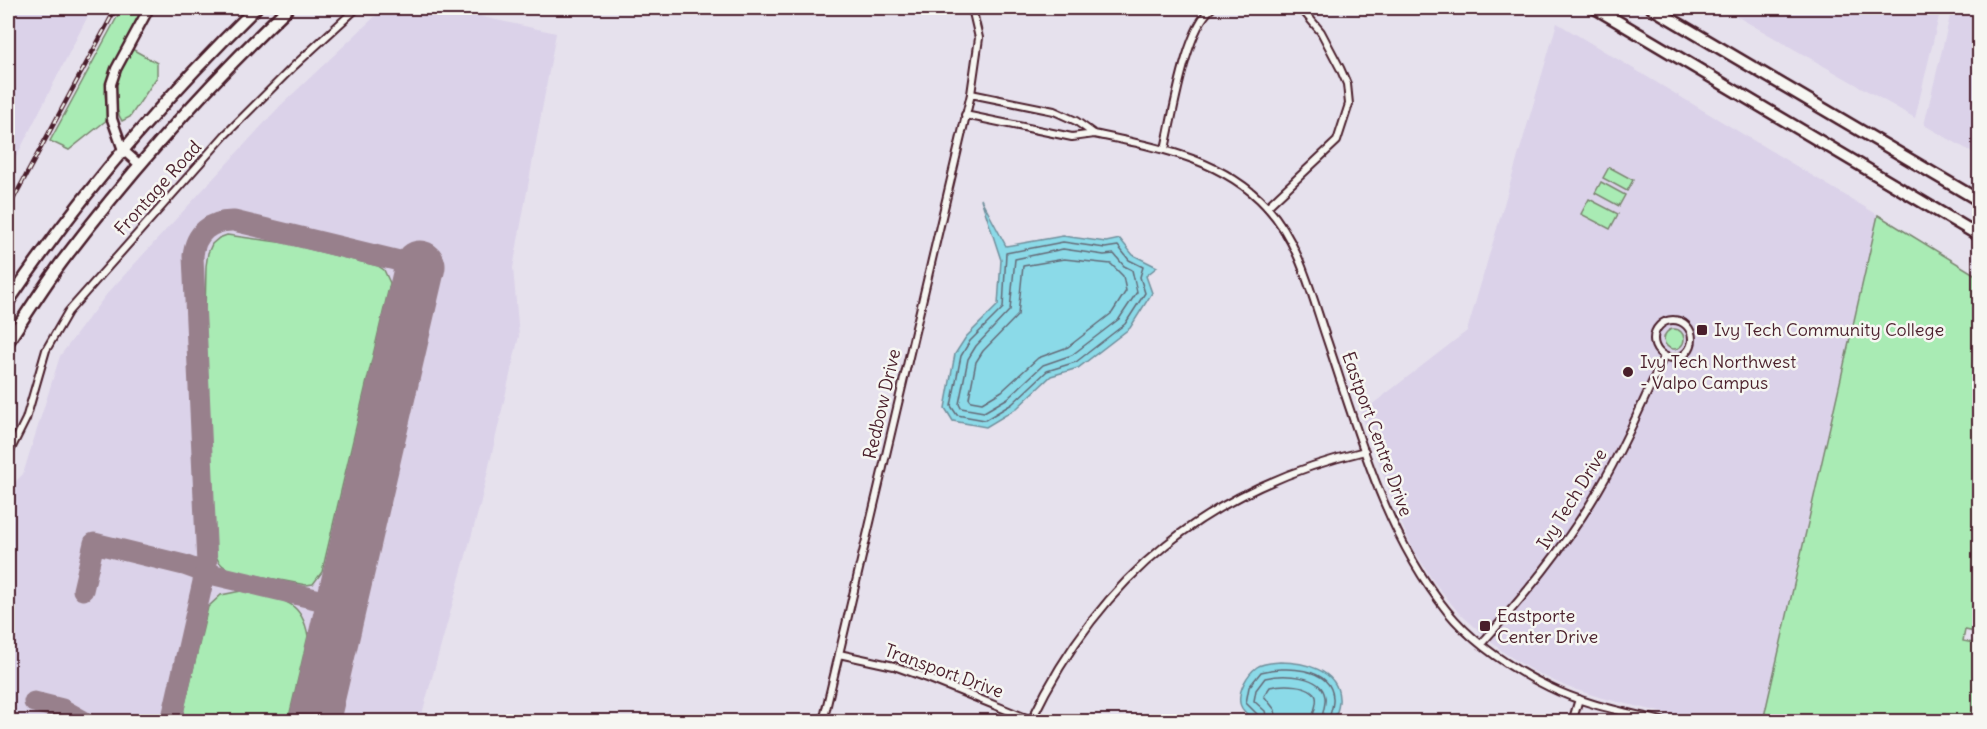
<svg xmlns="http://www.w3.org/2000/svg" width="1987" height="729" viewBox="0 0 1987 729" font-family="Delius,sans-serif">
  <rect width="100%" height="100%" fill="#e6e1ed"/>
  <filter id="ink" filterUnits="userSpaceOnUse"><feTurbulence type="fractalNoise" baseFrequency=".0167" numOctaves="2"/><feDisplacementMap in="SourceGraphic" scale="12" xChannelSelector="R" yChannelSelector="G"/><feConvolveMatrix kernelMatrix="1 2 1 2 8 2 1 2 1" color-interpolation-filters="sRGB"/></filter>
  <g filter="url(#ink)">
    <g fill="#dbd2e9">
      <polygon points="8,8 92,8 8,173"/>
      <polygon points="384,8 442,8 556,33 513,268 519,336 480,505 420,721 8,722 8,489 23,474 60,356 106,295 280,106"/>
      <polygon points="1722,8 1941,8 1915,118"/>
      <polygon points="1952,8 1979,8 1979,156 1924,125"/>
      <polygon points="1557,23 1878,215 1763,721 1697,721 1602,698 1567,687 1531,670 1503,652 1458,612 1433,581 1412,547 1398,516 1361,413 1467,331"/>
    </g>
    <g fill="#a9ebb4" stroke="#7a8570" stroke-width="1.5">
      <polygon points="122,8 144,8 110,71 105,93 108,119 69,150 50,141"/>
      <path d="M132 49 157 63V77L130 117 122 121C115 110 112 87 117 74 120 65 127 57 132 49Z"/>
      <polygon points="1609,167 1633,180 1627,191 1603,178"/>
      <polygon points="1601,182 1625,195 1619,206 1595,193"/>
      <polygon points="1589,199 1618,214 1610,229 1581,214"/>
      <polygon points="1878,215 1979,277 1980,633 1965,630 1963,641 1979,644 1979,721 1763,721"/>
      <path d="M227 235 285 243 378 266 384 270 390 283 322 572 313 584 306 585 233 571C223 567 219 564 215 554L205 316 206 266 208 253 212 244 219 238Z"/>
      <circle cx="1674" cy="339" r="10"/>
      <path d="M241 591C275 599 301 595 308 636L288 721H181L208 607 221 595Z"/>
    </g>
    <g fill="#8bdae8" stroke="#718f9c" stroke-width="1.5">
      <polygon points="981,199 1006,246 1063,236 1106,242 1120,239 1133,255 1157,267 1146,276 1152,293 1130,328 1078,368 1051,376 1016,409 986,427 953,421 945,408 955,354 966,337 998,305 1001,260"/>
      <path d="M1280 662C1302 662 1338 669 1339 698 1340 706 1336 714 1334 721 1320 722 1264 725 1255 720 1250 717 1241 710 1240 703 1238 691 1247 674 1257 667 1263 663 1273 663 1280 662Z"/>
    </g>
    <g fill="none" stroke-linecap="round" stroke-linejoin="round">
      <g stroke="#646a77" stroke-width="1.5">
        <polygon points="1063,242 1105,248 1118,246 1129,260 1143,267 1140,277 1145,293 1125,324 1076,362 1047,371 1012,404 985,420 957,415 951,406 961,356 970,341 1003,308 1006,253"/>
        <polygon points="1063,249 1104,255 1114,254 1124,266 1132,270 1137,292 1119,319 1072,355 1043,365 1008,398 984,412 961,408 959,404 968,359 976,346 1010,310 1015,259"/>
        <polygon points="1064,259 1111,264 1123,276 1126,291 1112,313 1068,347 1038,358 1002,391 982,403 971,401 969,398 976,362 983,351 1018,315 1023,266"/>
        <path d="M1260 722 1259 716 1246 703 1249 687 1261 672C1283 666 1331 666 1333 698 1334 706 1329 714 1329 722"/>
        <path d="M1268 722 1265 711 1254 701 1256 690 1265 678C1282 674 1322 674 1325 697 1326 705 1322 714 1321 722"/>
        <path d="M1277 722 1275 710 1264 696 1270 687C1281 684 1311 683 1316 697 1318 704 1312 714 1312 722"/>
      </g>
      <g stroke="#98808c" stroke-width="21">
        <polyline points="83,590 94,543 184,565 206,573 341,605"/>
        <polyline points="34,702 62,709 85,722"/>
        <path d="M171 722 207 564 193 256C195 233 211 220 234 221L420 266"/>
      </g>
      <polyline stroke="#98808c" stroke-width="51" points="314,722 420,266"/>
      <defs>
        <g id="street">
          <polyline points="965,115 1072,137 1094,134 1076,121 1054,111 971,94"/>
          <path d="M1094 134C1156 147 1222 158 1267 207 1300 243 1312 297 1328 343 1359 435 1385 534 1447 611 1473 643 1512 669 1549 687 1585 705 1626 712 1666 722"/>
          <path d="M1165 149C1173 114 1186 28 1212 8"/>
          <polyline points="1267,207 1337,141 1349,104 1347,84 1340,68 1321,32 1301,8"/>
          <circle cx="1673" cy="339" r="19"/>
          <polyline points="8,455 26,419 46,350 68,312 225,135 294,66 357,8"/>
          <path d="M1482 643C1524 596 1565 547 1598 491 1623 448 1643 402 1664 356"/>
          <polyline points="839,654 894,666 930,679 1036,722"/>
          <path d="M1032 719C1101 575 1209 488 1365 451"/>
          <polyline points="823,722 971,94 979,38 972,8"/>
          <polyline points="1572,722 1579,699"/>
        </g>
        <polyline id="secondary" points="140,165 123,150 112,119 111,84 116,69 149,8"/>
        <g id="highway">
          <polyline points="1595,8 1980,236"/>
          <polyline points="1652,8 1980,201"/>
          <path d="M8 302C80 195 164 98 256 8"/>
          <path d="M8 342C25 316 42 289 61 263 130 172 206 86 288 8"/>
        </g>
      </defs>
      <use href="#street" stroke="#4a1f2b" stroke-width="10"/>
      <use href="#secondary" stroke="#4a1f2b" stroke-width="13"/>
      <use href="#highway" stroke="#4a1f2b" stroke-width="15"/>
      <use href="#street" stroke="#f6f6f2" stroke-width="6"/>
      <use href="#secondary" stroke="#f6f6f2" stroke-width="8"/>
      <use href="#highway" stroke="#f6f6f2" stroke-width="10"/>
      <defs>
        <polyline id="rail" points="8,209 116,8"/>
      </defs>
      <use href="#rail" stroke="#4a1f2b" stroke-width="4.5"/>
      <use href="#rail" stroke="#f6f6f2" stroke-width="2" stroke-dasharray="7" stroke-linecap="butt"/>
    </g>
  </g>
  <g fill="#4a1f2b" stroke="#f6f6f2" stroke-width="2">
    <rect x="1696" y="324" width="12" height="12" rx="3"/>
    <circle cx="1628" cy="372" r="6"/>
    <rect x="1479" y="620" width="12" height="12" rx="3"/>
  </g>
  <g text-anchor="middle" stroke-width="5" stroke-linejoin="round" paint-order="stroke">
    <g font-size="18" fill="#4a1f2b" stroke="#f6f6f2">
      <text transform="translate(158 188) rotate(-48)" y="6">Frontage Road</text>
      <text transform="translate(882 404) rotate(-77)" y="6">Redbow Drive</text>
      <text transform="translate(1377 434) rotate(70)" y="6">Eastport Centre Drive</text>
      <text transform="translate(1572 499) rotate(-58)" y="6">Ivy Tech Drive</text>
      <text transform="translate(944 671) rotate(20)" y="6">Transport Drive</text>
    </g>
    <g font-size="18" fill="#4a1f2b" stroke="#f6f6f2" text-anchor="start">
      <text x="1714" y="336">Ivy Tech Community College</text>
      <text x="1640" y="368">Ivy Tech Northwest<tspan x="1640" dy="21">- Valpo Campus</tspan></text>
      <text x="1497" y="622">Eastporte<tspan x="1497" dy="21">Center Drive</tspan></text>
    </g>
  </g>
  <rect width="1987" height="729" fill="none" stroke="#f6f6f2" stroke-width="30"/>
  <rect x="15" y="15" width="1957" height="699" fill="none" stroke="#4a1f2b" stroke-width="2" filter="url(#ink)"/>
</svg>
